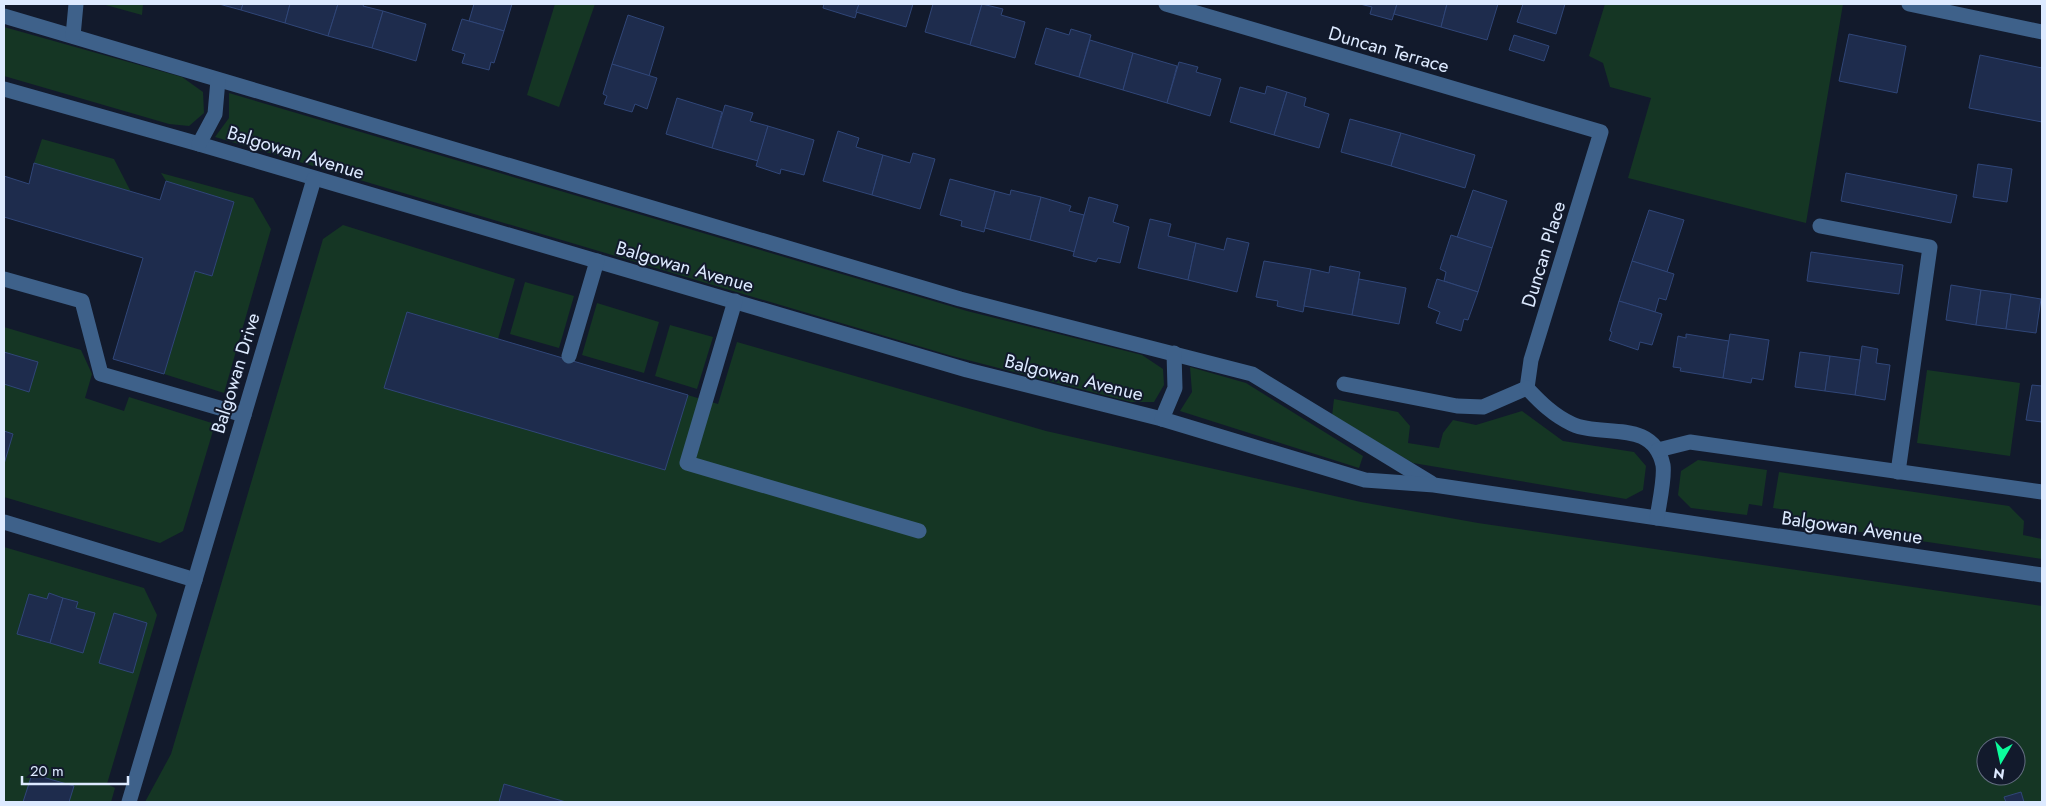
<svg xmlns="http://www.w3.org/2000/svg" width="2046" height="806" viewBox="0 0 2046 806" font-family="Jost,sans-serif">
  <rect width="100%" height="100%" fill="#121a2c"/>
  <g fill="#153624" fill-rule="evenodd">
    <polygon points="102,4 143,4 142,15"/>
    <polygon points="555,4 595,4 559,107 527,95"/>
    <polygon points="1605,4 1843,4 1806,223 1628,178 1651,98 1610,87 1603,63 1589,56"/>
    <polygon points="4,27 182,77 203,92 204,113 189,126 169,124 4,76"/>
    <polygon points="229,93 967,311 1142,355 1163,369 1164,385 1154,402 1131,402 952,356 215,137 229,118"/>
    <polygon points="42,139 114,159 131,192 34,163"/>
    <polygon points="161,173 253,198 271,229 224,393 164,374 195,271 212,276 234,202 166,181"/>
    <path d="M343 225 515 279 498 339 718 404 737 342 1046 431 1361 502 1478 523 2042 606V802H145L171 754 323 239ZM1986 746H2016V776H1986Z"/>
    <polygon points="525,282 574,296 559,348 510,334"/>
    <polygon points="597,303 659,322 644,373 582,355"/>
    <polygon points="670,325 713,337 697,389 655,376"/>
    <polygon points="4,327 81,350 92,374 85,398 124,411 129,397 215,424 183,531 160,543 4,497"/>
    <polygon points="1190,367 1246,383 1363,456 1359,468 1180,411 1192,392"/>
    <polygon points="1927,370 2020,383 2010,456 1917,443"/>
    <polygon points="1334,399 1398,412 1410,426 1408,443 1439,448 1443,433 1453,420 1476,425 1522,411 1563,441 1634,452 1646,466 1643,490 1626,499 1413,463 1332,416"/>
    <polygon points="1698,460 1767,470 1762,506 1749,504 1747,515 1691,508 1678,495 1681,471"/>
    <polygon points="1779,472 2009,506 2024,521 2023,535 2042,539 2042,559 1786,521 1788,510 1773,508"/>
    <polygon points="4,547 144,588 157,615 107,784 115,788 111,802 4,802"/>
  </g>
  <g fill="#1e2c4d" stroke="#304678">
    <polygon points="219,4 243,4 241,10"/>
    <polygon points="243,4 290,4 285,23 241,10"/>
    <polygon points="290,4 338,4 328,36 285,23"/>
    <polygon points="338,4 364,4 363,6 383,11 372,48 328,36"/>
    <polygon points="474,4 512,4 504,31 469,21"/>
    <polygon points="824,4 859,4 855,18 823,8"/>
    <polygon points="859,4 913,4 906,27 856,12"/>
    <polygon points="933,4 982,4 970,45 925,32"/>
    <polygon points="982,4 1003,9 1001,15 1025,22 1015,58 970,45"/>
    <polygon points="1360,4 1397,4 1392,20 1370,14 1372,7"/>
    <polygon points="1397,4 1447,4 1441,27 1394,14"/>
    <polygon points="1447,4 1498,4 1487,40 1441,27"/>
    <polygon points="1523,4 1565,4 1556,34 1517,22"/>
    <polygon points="383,11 426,24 416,61 372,48"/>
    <polygon points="628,15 664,27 649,76 612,64"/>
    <polygon points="462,19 504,31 494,63 491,62 489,70 462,63 465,54 452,50"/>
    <polygon points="1046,28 1069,35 1071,29 1091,35 1079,77 1035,64"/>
    <polygon points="1849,34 1906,46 1897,93 1839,81"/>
    <polygon points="1514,35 1549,46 1544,61 1509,50"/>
    <polygon points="1090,40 1133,53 1123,90 1079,77"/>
    <polygon points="1133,53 1177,66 1167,103 1123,90"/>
    <polygon points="1980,55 2042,68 2042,122 1969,108"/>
    <polygon points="1179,62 1198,67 1196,72 1221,79 1210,116 1167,103"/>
    <polygon points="612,64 657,78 647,109 635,104 632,112 604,104 607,96 603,94"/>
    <polygon points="1267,86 1287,92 1274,135 1230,122 1240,87 1265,94"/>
    <polygon points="1287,92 1306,98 1304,106 1329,114 1319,148 1274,135"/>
    <polygon points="677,98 722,112 712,148 666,134"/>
    <polygon points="725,105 753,113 750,121 768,126 758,161 712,148"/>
    <polygon points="1350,119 1401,133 1391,166 1341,152"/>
    <polygon points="768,126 814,140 804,175 781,169 780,174 756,166"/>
    <polygon points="838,131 859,138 856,147 883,155 872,195 823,181"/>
    <polygon points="1401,133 1475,155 1465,188 1391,166"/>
    <polygon points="913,153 935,159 920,209 872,195 883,155 910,163"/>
    <polygon points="34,163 160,200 166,181 234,202 212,276 195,271 164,374 113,359 143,258 4,217 4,176 29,184"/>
    <polygon points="1978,164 2012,169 2007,202 1973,197"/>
    <polygon points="1846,173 1957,195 1951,223 1841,201"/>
    <polygon points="950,179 995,191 984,232 961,226 962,221 940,215"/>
    <polygon points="1011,190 1041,197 1030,240 985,228 995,191 1010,195"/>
    <polygon points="1473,190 1507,201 1492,248 1457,238"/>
    <polygon points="1041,197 1071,206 1069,211 1084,215 1075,252 1030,240"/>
    <polygon points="1089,197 1118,205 1113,222 1129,227 1120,263 1098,258 1096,262 1073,256"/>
    <polygon points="1649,210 1684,220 1667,272 1632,261"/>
    <polygon points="1150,219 1171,224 1168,236 1196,243 1188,280 1138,268"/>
    <polygon points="1451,235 1492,248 1478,292 1444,281 1446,272 1440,269"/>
    <polygon points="1227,238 1249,243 1237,292 1188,280 1196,243 1224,250"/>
    <polygon points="1811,252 1903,265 1899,294 1807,281"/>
    <polygon points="1264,261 1311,269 1303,312 1277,306 1278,301 1256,297"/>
    <polygon points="1632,261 1674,274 1666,300 1659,298 1655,312 1619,301"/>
    <polygon points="1330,266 1360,272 1352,315 1304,306 1311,269 1329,273"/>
    <polygon points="1359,279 1406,288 1399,324 1352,315"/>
    <polygon points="1437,279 1478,292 1468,320 1464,319 1461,331 1436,323 1440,312 1428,307"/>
    <polygon points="1951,285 1981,290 1976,325 1946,320"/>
    <polygon points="1981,290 2011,294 2006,329 1976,325"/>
    <polygon points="2011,294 2041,299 2036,333 2006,329"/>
    <polygon points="1619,301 1662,314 1652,345 1640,342 1638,350 1609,340 1612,332 1610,331"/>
    <polygon points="407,312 688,395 665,470 384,388"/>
    <polygon points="1686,334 1729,341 1723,378 1680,371 1681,368 1673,367 1678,336 1686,338"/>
    <polygon points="1730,334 1769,340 1763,380 1752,378 1751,383 1723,378"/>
    <polygon points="1862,346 1878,349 1876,363 1890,365 1885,400 1855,395"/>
    <polygon points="4,352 38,362 29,392 4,384"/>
    <polygon points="1800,352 1830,356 1825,391 1795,387"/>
    <polygon points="1830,356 1860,360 1855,395 1825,391"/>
    <polygon points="2032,385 2042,386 2042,422 2026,420"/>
    <polygon points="4,431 13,434 4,464"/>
    <polygon points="49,593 63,598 50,643 17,634 29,594 47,599"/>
    <polygon points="63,598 78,602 76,608 95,613 83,653 50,643"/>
    <polygon points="114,613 147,623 133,673 99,663"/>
    <polygon points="32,774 74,786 69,802 23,802"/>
    <polygon points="504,784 566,802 499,802"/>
    <polygon points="2021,792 2024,802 2006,802 2004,797"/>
  </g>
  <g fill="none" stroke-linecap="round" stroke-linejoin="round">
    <g stroke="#3e618a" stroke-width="15">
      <polyline points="1166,4 1601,132 1531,360 1527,388"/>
      <polyline points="1909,4 2042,32"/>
      <polyline points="4,16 960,299 1252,374 1431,483"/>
      <polyline points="73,36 76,4"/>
      <polyline points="4,89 199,144 967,370 1162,419 1365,480 1434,485 2042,575"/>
      <polyline points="199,144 215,114 218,80"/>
      <polyline points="1820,226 1930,247 1898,472"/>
      <polyline points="4,279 82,301 101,374 244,415"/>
      <polyline points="735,301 687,463 919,531"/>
      <polyline points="569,356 597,261"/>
      <polyline points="1344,384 1457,406 1483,407 1527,388"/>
      <path d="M1527 388C1540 402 1553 415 1572 424 1602 438 1653 418 1663 465 1665 478 1659 504 1657 518"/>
      <polyline points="1162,419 1175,388 1174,353"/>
      <polyline points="1658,450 1690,442 2042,492"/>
      <polyline points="4,522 195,580"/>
      <polyline points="129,802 314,179"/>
    </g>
  </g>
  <g text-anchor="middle" stroke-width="4" stroke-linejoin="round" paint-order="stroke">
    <g font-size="19" fill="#ddeaff" stroke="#121a2c">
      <text transform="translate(1389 49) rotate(16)" y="7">Duncan Terrace</text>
      <text transform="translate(296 152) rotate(17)" y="7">Balgowan Avenue</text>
      <text transform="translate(1543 254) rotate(-73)" y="7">Duncan Place</text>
      <text transform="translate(685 266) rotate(16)" y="7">Balgowan Avenue</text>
      <text transform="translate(235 373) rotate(-73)" y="7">Balgowan Drive</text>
      <text transform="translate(1074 377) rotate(14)" y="7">Balgowan Avenue</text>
      <text transform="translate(1852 527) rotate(8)" y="7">Balgowan Avenue</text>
    </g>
  </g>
  <rect width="2046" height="806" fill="none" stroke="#ddeaff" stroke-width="10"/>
  <g transform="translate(2001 761) rotate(189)"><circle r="24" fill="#121a2c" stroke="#636d80"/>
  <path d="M0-4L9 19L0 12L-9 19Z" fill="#0cfc9c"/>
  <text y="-8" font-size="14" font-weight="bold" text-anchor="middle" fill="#ddeaff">N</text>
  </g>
  <path d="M22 776v8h106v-8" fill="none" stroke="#ddeaff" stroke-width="2.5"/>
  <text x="30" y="776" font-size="15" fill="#ddeaff" stroke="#121a2c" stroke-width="4" paint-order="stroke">20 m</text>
</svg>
